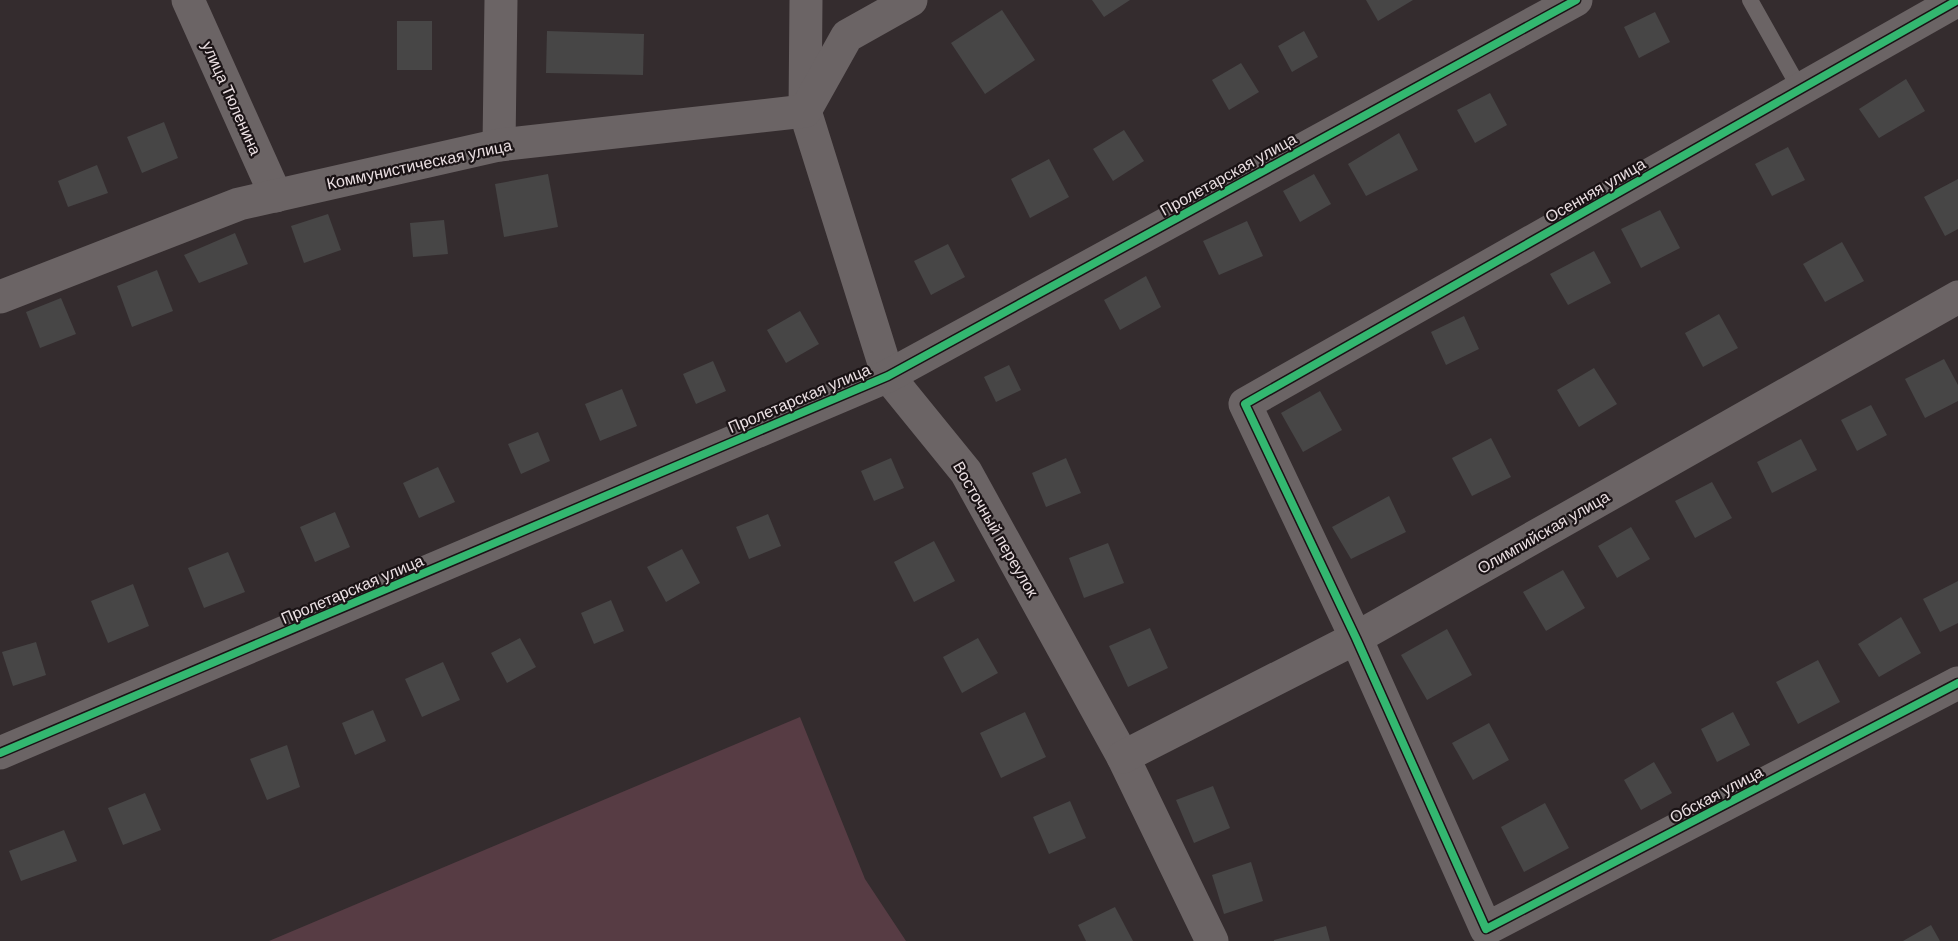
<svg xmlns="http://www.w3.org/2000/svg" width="1958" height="941" viewBox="0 0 1958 941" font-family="'DM Sans',sans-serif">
  <rect width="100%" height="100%" fill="#342c2e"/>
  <polygon fill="#573c44" points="800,717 865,879 906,941 269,941"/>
  <g fill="#474646">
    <polygon points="1092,0 1130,0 1104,17"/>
    <polygon points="1366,0 1413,0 1378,21"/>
    <polygon points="1002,10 1035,60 985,94 951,43"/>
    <polygon points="1655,12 1670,42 1639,58 1624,27"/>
    <rect x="397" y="21" width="35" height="49"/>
    <polygon points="547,31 644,34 643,75 546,73"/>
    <polygon points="1304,31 1318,57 1292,72 1278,46"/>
    <polygon points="1241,63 1259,92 1229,110 1212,80"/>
    <polygon points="1906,79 1925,111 1879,138 1859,109"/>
    <polygon points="1490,93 1507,125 1475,143 1457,110"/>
    <polygon points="164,122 178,158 142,173 127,137"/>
    <polygon points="1124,130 1144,161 1113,181 1093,149"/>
    <polygon points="1399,133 1418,170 1366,196 1348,164"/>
    <polygon points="1788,147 1805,180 1772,196 1755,164"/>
    <polygon points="1049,159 1069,197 1030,218 1011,179"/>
    <polygon points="97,165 108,193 68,207 58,181"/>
    <polygon points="548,174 558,227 504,237 495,184"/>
    <polygon points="1314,174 1331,204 1300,222 1283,191"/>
    <polygon points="1958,179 1958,229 1945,236 1924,197"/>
    <polygon points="1660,210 1680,248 1641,268 1621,229"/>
    <polygon points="328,214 341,250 304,263 291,226"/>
    <polygon points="444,220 448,254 413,257 410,223"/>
    <polygon points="1247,221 1263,256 1219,275 1203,241"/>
    <polygon points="235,233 248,264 199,283 184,255"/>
    <polygon points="1842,242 1864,281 1825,302 1803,264"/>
    <polygon points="948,244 965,277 931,295 914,261"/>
    <polygon points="1594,251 1611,283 1568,305 1550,274"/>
    <polygon points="157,270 173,311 132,327 117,286"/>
    <polygon points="1146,276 1161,307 1120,330 1104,300"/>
    <polygon points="61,298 76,334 40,348 26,312"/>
    <polygon points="800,311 819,344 786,363 767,330"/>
    <polygon points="1719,314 1738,348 1703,367 1685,333"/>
    <polygon points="1464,316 1479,349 1446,365 1431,332"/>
    <polygon points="1944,359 1958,385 1958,401 1925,418 1905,379"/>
    <polygon points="713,361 726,391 696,404 683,374"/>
    <polygon points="1009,365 1021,390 996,402 984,377"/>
    <polygon points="1594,368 1617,404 1579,427 1557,390"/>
    <polygon points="622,389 637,426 600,441 585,404"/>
    <polygon points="1320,391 1342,430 1303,452 1281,413"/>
    <polygon points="1871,405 1887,435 1857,451 1841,420"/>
    <polygon points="538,432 550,461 521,474 508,444"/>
    <polygon points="1491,438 1511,477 1472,496 1452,458"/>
    <polygon points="1801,439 1817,470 1772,493 1757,462"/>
    <polygon points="891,458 904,488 874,501 861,471"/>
    <polygon points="1066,458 1081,493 1046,507 1032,473"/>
    <polygon points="438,467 455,502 419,518 403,483"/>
    <polygon points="1712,482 1732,518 1695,538 1675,501"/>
    <polygon points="1389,496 1406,532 1351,559 1332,527"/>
    <polygon points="335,512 350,547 315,562 300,527"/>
    <polygon points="768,514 781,546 749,559 736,527"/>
    <polygon points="1631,527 1650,559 1617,578 1598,546"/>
    <polygon points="934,541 955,581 914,602 894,562"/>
    <polygon points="1108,543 1124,583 1084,598 1069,558"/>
    <polygon points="682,549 700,583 666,602 647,567"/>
    <polygon points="228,552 245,592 204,608 188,568"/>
    <polygon points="1563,570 1585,608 1546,631 1523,592"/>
    <polygon points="1958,581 1958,623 1940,632 1923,599"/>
    <polygon points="133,584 149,626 108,643 91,601"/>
    <polygon points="611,600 624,631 594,644 581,613"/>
    <polygon points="1901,617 1921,653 1879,677 1858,644"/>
    <polygon points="1150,628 1168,668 1128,687 1109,646"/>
    <polygon points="1447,629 1472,675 1427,700 1401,655"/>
    <polygon points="520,638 536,667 507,683 491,653"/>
    <polygon points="978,638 998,673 962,693 943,657"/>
    <polygon points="36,642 46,675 13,686 2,652"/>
    <polygon points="1818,660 1840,702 1798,724 1776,682"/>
    <polygon points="443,662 460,700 422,717 405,679"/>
    <polygon points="373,710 386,741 355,755 342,723"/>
    <polygon points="1025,712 1046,757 1001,778 980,733"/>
    <polygon points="1733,712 1750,745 1717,762 1701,729"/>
    <polygon points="1489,723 1509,760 1473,780 1452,743"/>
    <polygon points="287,745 300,787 267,800 250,759"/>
    <polygon points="1654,762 1672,793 1641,810 1624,780"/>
    <polygon points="1213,786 1230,828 1194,843 1176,800"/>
    <polygon points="145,793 161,830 123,845 108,808"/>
    <polygon points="1070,801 1086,838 1049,854 1033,817"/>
    <polygon points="1545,803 1569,848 1524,872 1501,827"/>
    <polygon points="64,830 77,861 21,881 9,851"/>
    <polygon points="1251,862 1263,901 1224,914 1212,875"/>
    <polygon points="1115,907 1133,941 1086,941 1078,925"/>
    <polygon points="1931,925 1940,941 1903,941"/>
    <polygon points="1326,926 1330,941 1274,941 1274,940"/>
  </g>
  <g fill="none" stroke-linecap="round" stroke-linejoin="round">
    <polyline stroke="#6b6465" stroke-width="16" points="1750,0 1800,89"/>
    <g stroke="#6b6465" stroke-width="33">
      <polyline points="188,0 276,196"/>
      <polyline points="806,0 805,111 888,376 966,472 1123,757 1212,941"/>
      <polyline points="1958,0 1245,404 1356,638 1486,929 1958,683"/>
      <polyline points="499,145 501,0"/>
      <polyline points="0,297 239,204 499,145 805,111 847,36 911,0"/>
      <polyline points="0,753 888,376 1576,0"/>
      <polyline points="1123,757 1356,638 1958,297"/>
    </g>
    <defs>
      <g id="cycleway">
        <polyline points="1958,0 1245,404 1356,638 1486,929 1958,683"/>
        <polyline points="0,753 888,376 1576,0"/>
      </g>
    </defs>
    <use href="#cycleway" stroke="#1a1315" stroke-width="11"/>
    <use href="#cycleway" stroke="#33b770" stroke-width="8"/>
  </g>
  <g text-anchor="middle" stroke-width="4.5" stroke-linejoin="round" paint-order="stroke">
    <g font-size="16" fill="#eadfe2" stroke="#1a1315">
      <text transform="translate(232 98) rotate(66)" y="6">улица Тюленина</text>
      <text transform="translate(419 164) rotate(-12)" y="6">Коммунистическая улица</text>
      <text transform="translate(1228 174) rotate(-29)" y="6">Пролетарская улица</text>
      <text transform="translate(1595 190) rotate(-30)" y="6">Осенняя улица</text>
      <text transform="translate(799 398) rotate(-23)" y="6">Пролетарская улица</text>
      <text transform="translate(996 529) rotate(60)" y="6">Восточный переулок</text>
      <text transform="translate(1543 532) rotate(-30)" y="6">Олимпийская улица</text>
      <text transform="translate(352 589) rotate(-23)" y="6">Пролетарская улица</text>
      <text transform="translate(1716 794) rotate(-28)" y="6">Обская улица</text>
    </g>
  </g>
</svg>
